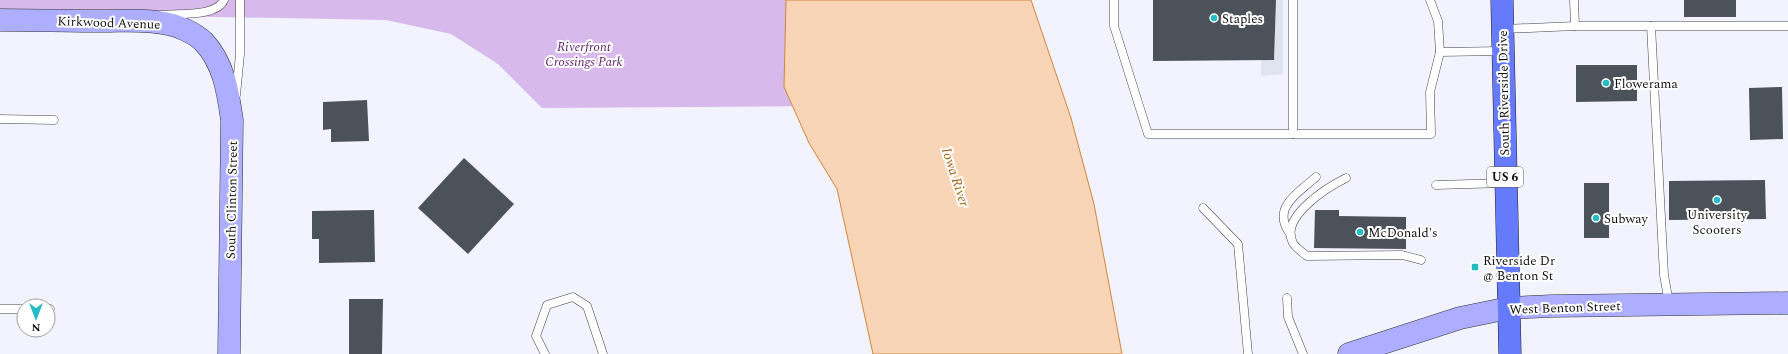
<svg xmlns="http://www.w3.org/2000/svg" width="1788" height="354" viewBox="0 0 1788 354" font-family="Spectral,serif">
  <rect width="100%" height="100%" fill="#f2f3ff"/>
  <polygon fill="#d7baeb" points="0,0 816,0 816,106 542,108 498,64 451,34 386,20 0,13"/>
  <polygon fill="#e0e3f0" points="1276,0 1283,0 1283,74 1261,76 1261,60 1274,60"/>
  <polygon fill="#f8d5b6" stroke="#d1863b" points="786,0 1031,0 1071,118 1094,204 1122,354 873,354 837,189 809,143 784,87"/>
  <g fill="#4c5259">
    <polygon points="1153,0 1276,0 1274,60 1153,61"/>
    <rect x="1684" y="0" width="52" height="17"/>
    <polygon points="1576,65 1637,65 1637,101 1576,102"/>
    <polygon points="1782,87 1783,139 1750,140 1749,88"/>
    <polygon points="367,100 369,141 331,142 331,129 323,130 323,102"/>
    <polygon points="464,158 514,204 468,254 418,208"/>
    <polygon points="1765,180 1766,219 1669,220 1669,181"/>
    <rect x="1584" y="183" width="25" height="55"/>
    <polygon points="374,210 375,262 319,263 319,239 312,239 312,211"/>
    <polygon points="1315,210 1339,210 1339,216 1406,217 1406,249 1314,248"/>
    <polygon points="349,299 383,299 382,354 349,354"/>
  </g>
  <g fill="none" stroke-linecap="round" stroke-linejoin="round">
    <defs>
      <g id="lane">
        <polyline points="1114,0 1114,26 1148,134 1431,134 1430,92 1440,52 1438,21 1430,0"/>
        <polyline points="1574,0 1575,26"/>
        <path d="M162 15C179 13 216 17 224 0"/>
        <polyline points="1651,26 1664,275 1669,303"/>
        <polyline points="1504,29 1575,26 1788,26"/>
        <polyline points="1440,52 1501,51"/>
        <polyline points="236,95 240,54 240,0"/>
        <polyline points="0,119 54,120"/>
        <polyline points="1293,134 1293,0"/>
        <path d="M1346 178C1328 187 1279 217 1293 243 1296 248 1302 252 1307 256L1402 255 1421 260"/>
        <polyline points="1436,185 1505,183"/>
        <polyline points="1203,208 1238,244 1248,354"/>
        <path d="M1291 235C1270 208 1298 193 1316 177"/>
        <polyline points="1287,298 1288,317 1303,354"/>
        <polyline points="0,309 24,309"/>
        <polyline points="48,309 50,309"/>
        <polyline points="545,354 536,336 547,305 573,297 587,306 603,354"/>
      </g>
      <g id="secondary">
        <path d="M0 20C35 20 69 21 104 21 125 21 147 19 168 24 179 26 194 33 203 41 224 63 228 92 232 120L229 354"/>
        <polyline points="1349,354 1460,318 1509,308 1552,306 1788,303"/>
      </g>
      <polyline id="primary" points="1502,0 1510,354"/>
    </defs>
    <use href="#lane" stroke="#434343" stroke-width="9"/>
    <use href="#secondary" stroke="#323232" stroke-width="23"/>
    <use href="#primary" stroke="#212121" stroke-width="23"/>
    <use href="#lane" stroke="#fff" stroke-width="8"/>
    <use href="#secondary" stroke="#adaeff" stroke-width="22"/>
    <use href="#primary" stroke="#667bfb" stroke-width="22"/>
  </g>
  <g fill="#23bbc4" stroke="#fff" stroke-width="1.5">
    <circle cx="1214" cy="18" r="4"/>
    <circle cx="1606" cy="83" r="4"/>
    <circle cx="1717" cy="200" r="4"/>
    <circle cx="1596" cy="218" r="4"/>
    <circle cx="1360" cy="232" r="4"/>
    <rect x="1471" y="263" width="8" height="8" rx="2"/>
  </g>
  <g text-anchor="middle" stroke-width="4" stroke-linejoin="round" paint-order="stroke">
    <rect fill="#fff" stroke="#585858" stroke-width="1" x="1487" y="167" width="36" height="20" rx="3"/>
    <g font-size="12" font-weight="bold" fill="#101010">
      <text x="1505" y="181">US 6</text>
    </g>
    <g font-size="13" fill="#101010" stroke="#fff" text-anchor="start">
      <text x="1222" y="23">Staples</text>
      <text x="1614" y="88">Flowerama</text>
      <text x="1717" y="219" text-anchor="middle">University<tspan x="1717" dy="15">Scooters</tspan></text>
      <text x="1604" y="223">Subway</text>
      <text x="1368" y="237">McDonald's</text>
      <text x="1483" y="265">Riverside Dr<tspan x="1483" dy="15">@ Benton St</tspan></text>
    </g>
    <g font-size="13" fill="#101010" stroke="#fff">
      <text transform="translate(109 22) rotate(2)" y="5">Kirkwood Avenue</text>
      <text transform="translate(1503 93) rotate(-91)" y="5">South Riverside Drive</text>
      <text transform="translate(231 200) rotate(-89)" y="5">South Clinton Street</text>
      <text transform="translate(1565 307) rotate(-2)" y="5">West Benton Street</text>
    </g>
    <g font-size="13" font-style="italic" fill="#621d6a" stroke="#fff">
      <text x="584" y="51">Riverfront<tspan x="584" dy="15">Crossings Park</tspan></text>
    </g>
    <g font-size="14" font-style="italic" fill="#a66315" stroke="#fff">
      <text transform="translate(956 177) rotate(72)" y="5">Iowa River</text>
    </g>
  </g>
  <g transform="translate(36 318) rotate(180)"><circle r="19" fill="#ffffff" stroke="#9f9f9f"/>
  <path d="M0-3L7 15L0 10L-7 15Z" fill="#23bbc4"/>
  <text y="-6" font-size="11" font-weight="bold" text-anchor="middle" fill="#101010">N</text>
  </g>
</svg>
